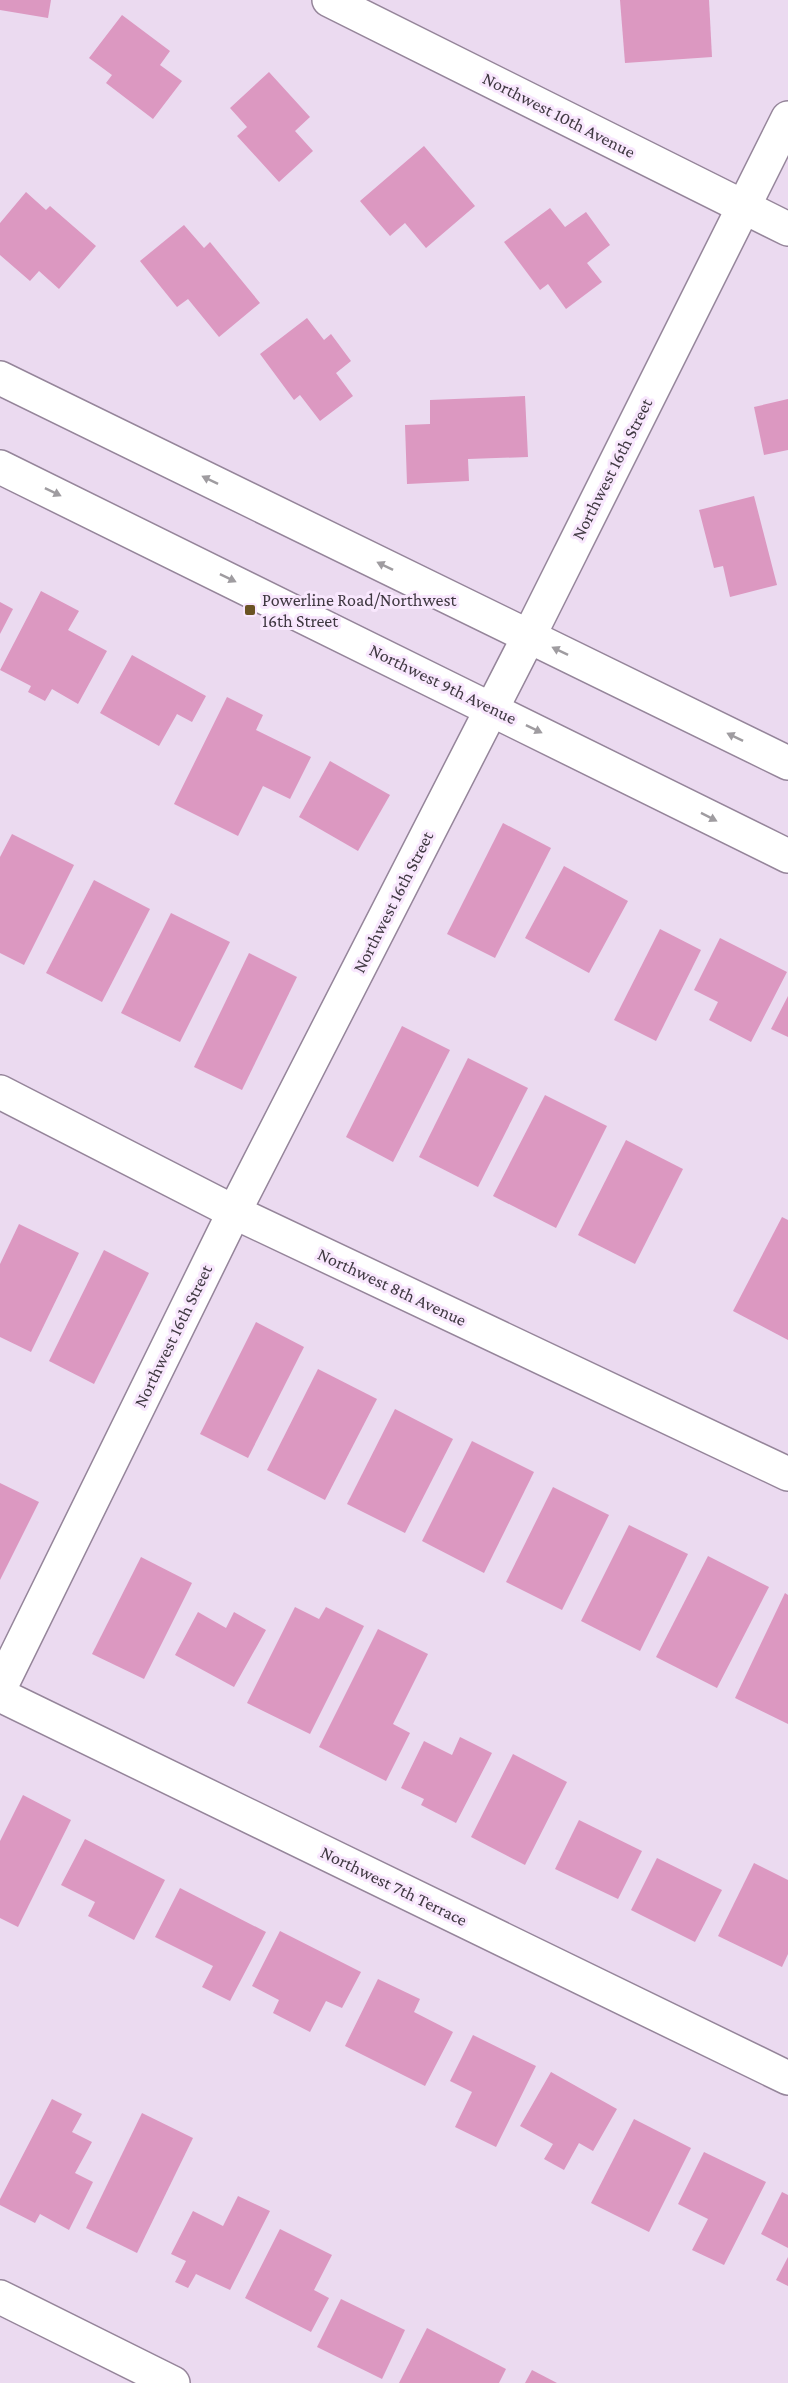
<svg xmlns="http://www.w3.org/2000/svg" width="788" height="2383" viewBox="0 0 788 2383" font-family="'Crimson Pro',serif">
  <rect width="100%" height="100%" fill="#ebdaf0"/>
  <g fill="#dc98c1">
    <polygon points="0,0 51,0 48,18 0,10"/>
    <polygon points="620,0 709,0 712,57 625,63"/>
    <polygon points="122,15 170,51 160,65 182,81 153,119 106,83 112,75 89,58"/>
    <polygon points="269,72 310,117 295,131 313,151 279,182 237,136 247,127 230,108"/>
    <polygon points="424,146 475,206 426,248 405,223 390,236 360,201"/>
    <polygon points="26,192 46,210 50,206 96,246 59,289 39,271 30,281 0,255 0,223"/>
    <polygon points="550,208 565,227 586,212 610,245 587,263 602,282 566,309 548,284 540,290 504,242"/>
    <polygon points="184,225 204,248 210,242 260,303 219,337 188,299 177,307 140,261"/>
    <polygon points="307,318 324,340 331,334 351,361 336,373 353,396 320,421 300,395 294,400 260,354"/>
    <polygon points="525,396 528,457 468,459 469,481 407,484 405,425 430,424 430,400"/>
    <polygon points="788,399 788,450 764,455 754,407"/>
    <polygon points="754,496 777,585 730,597 723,566 714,568 699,510"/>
    <polygon points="41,591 79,611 68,630 107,651 78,704 52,689 45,701 28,692 31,686 0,670"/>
    <polygon points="0,602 13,609 0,634"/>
    <polygon points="132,655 206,696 192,722 177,714 159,746 100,713"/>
    <polygon points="227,697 263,715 256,730 311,757 290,799 263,786 238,836 174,804"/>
    <polygon points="330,761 390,795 358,851 299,817"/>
    <polygon points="503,823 551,848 495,958 447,934"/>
    <polygon points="12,834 74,865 24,965 0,953 0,857"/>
    <polygon points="564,866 628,901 589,973 525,938"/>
    <polygon points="94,880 150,909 102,1002 46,973"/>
    <polygon points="171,913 230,942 180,1042 121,1013"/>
    <polygon points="660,929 701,950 656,1041 614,1020"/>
    <polygon points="720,938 787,972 751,1042 709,1020 718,1002 694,990"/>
    <polygon points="249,953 297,977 242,1090 194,1067"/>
    <polygon points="788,996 788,1037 771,1029"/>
    <polygon points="402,1026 450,1050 393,1162 346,1137"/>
    <polygon points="468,1058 528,1088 478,1187 419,1157"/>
    <polygon points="545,1095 607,1126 556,1228 493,1196"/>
    <polygon points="626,1140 683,1169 635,1264 578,1235"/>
    <polygon points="782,1217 788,1220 788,1340 733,1311"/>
    <polygon points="19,1224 79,1253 31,1352 0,1337 0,1264"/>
    <polygon points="104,1250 149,1273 94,1384 49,1361"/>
    <polygon points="256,1322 304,1347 248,1458 200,1434"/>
    <polygon points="318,1369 377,1399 325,1500 267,1470"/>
    <polygon points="395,1409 453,1439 405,1533 347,1504"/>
    <polygon points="472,1441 534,1472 484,1573 422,1541"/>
    <polygon points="0,1483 39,1502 0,1580"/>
    <polygon points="553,1487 609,1515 562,1610 506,1582"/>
    <polygon points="629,1525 688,1554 640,1651 581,1621"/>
    <polygon points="708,1556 769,1587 717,1688 656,1657"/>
    <polygon points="141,1557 192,1583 144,1679 92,1654"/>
    <polygon points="785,1593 788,1595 788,1724 735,1698"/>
    <polygon points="295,1607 319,1619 326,1607 364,1626 310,1734 247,1703"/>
    <polygon points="198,1612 226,1628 234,1612 266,1630 234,1687 175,1655"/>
    <polygon points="378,1629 428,1654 393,1724 410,1733 386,1781 319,1747"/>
    <polygon points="460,1737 492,1753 456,1823 421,1805 424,1799 401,1788 424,1741 452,1755"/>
    <polygon points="513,1754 567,1782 525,1865 471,1837"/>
    <polygon points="23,1795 71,1820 18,1927 0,1918 0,1841"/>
    <polygon points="579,1820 642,1851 618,1899 555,1869"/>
    <polygon points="85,1839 165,1880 134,1940 88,1916 95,1902 61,1885"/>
    <polygon points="657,1858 722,1890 695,1942 631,1910"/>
    <polygon points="754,1863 788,1880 788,1954 782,1967 718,1936"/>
    <polygon points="180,1888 266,1932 230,2001 202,1987 213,1966 155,1937"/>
    <polygon points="280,1931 361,1972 342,2008 326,2001 310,2032 273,2013 279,2000 252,1986"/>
    <polygon points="378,1979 420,1999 414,2012 453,2032 425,2086 345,2046"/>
    <polygon points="473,2035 536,2066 496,2147 455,2127 472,2092 450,2081"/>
    <polygon points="551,2072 617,2109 593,2151 579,2143 564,2170 544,2159 553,2144 520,2126"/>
    <polygon points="52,2099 82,2114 72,2132 92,2142 75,2173 93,2182 69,2230 40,2214 35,2223 0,2205 0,2199"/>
    <polygon points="142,2113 193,2138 137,2253 86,2228"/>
    <polygon points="634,2119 691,2148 649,2232 591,2203"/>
    <polygon points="704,2152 766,2182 724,2265 692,2250 708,2219 678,2204"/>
    <polygon points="782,2192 788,2195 788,2248 761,2234"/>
    <polygon points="238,2196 270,2211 230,2290 196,2274 188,2288 175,2282 186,2261 171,2254 193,2211 223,2226"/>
    <polygon points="280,2229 332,2255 314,2290 329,2298 311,2332 245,2298"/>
    <polygon points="788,2257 788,2286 776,2280"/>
    <polygon points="341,2299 405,2330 382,2379 317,2347"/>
    <polygon points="427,2328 506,2369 499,2383 399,2383"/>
    <polygon points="532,2370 557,2383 525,2383"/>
  </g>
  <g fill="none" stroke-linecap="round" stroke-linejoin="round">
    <defs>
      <g id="street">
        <polyline points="329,0 788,229"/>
        <polyline points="529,636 788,118"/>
        <polyline points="0,1092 234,1212 788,1474"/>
        <polyline points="0,1695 788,2078"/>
      </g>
      <g id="secondary">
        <polyline points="0,378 788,763"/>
        <polyline points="0,467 788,856"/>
        <polyline points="0,1688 234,1212 529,636"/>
        <polyline points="0,2297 173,2383"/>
      </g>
    </defs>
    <use href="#street" stroke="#95859a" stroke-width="36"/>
    <use href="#secondary" stroke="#95859a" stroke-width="36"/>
    <use href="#street" stroke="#fff" stroke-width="33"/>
    <use href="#secondary" stroke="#fff" stroke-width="33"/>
  </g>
  <defs><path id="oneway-solid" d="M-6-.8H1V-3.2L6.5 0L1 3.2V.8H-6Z" transform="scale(1.5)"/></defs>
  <g fill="#9f9ca0">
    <use href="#oneway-solid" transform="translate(210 480) rotate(-154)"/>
    <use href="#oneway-solid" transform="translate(53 492) rotate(26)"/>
    <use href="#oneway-solid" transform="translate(385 566) rotate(-154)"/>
    <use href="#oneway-solid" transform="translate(228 578) rotate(26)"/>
    <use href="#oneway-solid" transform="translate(560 651) rotate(-154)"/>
    <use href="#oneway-solid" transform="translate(534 729) rotate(26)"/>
    <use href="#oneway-solid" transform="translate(735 737) rotate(-154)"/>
    <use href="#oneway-solid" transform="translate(709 817) rotate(27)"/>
  </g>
  <rect fill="#6a5323" stroke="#f8e7fd" stroke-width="2" x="244" y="604" width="12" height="12" rx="3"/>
  <g text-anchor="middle" stroke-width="6" stroke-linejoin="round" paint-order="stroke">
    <g font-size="18" fill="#3f3841" stroke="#f8e7fd">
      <text transform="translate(559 115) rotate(27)" y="6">Northwest 10th Avenue</text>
      <text transform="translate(612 469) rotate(-63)" y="6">Northwest 16th Street</text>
      <text transform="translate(443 684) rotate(26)" y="6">Northwest 9th Avenue</text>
      <text transform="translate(393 902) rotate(-63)" y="6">Northwest 16th Street</text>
      <text transform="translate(392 1287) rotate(25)" y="6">Northwest 8th Avenue</text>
      <text transform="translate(173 1336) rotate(-64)" y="6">Northwest 16th Street</text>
      <text transform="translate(394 1886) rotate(26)" y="6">Northwest 7th Terrace</text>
    </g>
    <g font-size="18" fill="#3f3841" stroke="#f8e7fd" text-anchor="start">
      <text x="262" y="606">Powerline Road/Northwest<tspan x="262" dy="21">16th Street</tspan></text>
    </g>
  </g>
</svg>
